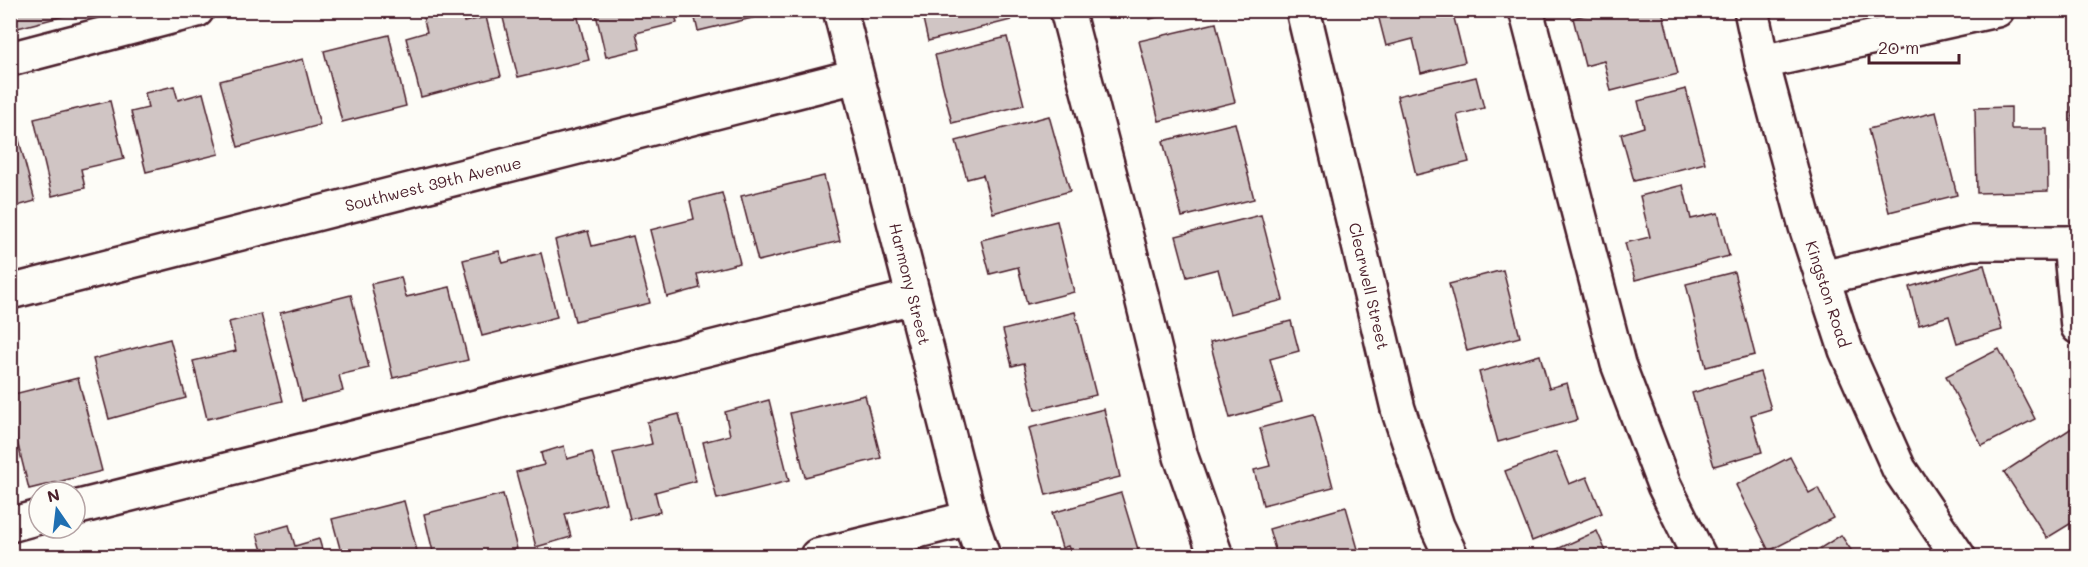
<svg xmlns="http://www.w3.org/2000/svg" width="2088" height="567" viewBox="0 0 2088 567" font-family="Mali,sans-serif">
  <rect width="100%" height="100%" fill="#fdfcf7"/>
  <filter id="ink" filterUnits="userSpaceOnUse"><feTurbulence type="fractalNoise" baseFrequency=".0167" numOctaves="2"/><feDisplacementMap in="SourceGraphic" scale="12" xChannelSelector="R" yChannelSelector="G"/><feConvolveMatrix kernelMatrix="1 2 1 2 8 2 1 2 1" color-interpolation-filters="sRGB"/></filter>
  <g filter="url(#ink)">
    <g fill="#d0c5c4" stroke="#4a1f2b" stroke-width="1.5">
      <polygon points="10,10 87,10 10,30"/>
      <polygon points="431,10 461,10 464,22 486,17 501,76 421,97 406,38 427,32 422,13"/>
      <polygon points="501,10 576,10 589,60 518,77"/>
      <polygon points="595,10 674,10 677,23 636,33 640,49 606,57"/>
      <polygon points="693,10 777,10 777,12 698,31"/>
      <polygon points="921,10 1008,10 1011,20 928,41"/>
      <polygon points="1147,10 1182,10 1150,19"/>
      <polygon points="1452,10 1465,62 1421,73 1413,39 1386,46 1377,11"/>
      <polygon points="1604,10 1662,10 1678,74 1611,91 1604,61 1585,66 1573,18"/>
      <polygon points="1216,23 1235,102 1159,121 1139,41"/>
      <polygon points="389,35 406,106 342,122 324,51"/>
      <polygon points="1007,37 1024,105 952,123 935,55"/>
      <polygon points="303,59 320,125 238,147 220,81"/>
      <polygon points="1476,77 1484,108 1457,115 1469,162 1416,175 1397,96"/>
      <polygon points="174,86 178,100 203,93 219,154 146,172 131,112 148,108 145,93"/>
      <polygon points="1686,89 1705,163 1634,181 1621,134 1644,127 1638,101"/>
      <polygon points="110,101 124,159 81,169 85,188 52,196 34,119"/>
      <polygon points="2011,107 2011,129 2047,129 2048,191 1977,193 1975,108"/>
      <polygon points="2072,107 2078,107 2078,189 2073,189"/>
      <polygon points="1936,112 1957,195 1889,212 1868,129"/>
      <polygon points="1049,116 1070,191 993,213 983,175 967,179 956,141"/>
      <polygon points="10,117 13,117 35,201 10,208"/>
      <polygon points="1235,123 1254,199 1182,217 1163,141"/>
      <polygon points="824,176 840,241 758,261 741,196"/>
      <polygon points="1683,185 1691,219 1718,213 1729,256 1635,280 1625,243 1650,237 1640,196"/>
      <polygon points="722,193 740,263 697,274 700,288 667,297 650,230 694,219 690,201"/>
      <polygon points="1261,215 1283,300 1230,314 1218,269 1187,277 1176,236"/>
      <polygon points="1057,221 1074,292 1027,304 1018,267 990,274 981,240"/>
      <polygon points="588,231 592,246 633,236 650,303 575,321 555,240"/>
      <polygon points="499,251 503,263 541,253 557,317 482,336 463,260"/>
      <polygon points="1984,265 2002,330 1957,343 1949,316 1919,325 1909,287"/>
      <polygon points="1503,270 1520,337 1467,351 1449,284"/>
      <polygon points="1734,272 1755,355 1706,367 1686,284"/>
      <polygon points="401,277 406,297 450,287 468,360 393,378 371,284"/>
      <polygon points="351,295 369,368 339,375 343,391 302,401 280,313"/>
      <polygon points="1075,312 1096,395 1035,410 1024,363 1012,366 1003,330"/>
      <polygon points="261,314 283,401 207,419 193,361 236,351 229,322"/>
      <polygon points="1291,321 1299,351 1270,359 1282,403 1230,418 1210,342"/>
      <polygon points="170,339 186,398 109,419 93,359"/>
      <polygon points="1999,349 2035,419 1982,446 1946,376"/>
      <polygon points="1540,355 1549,388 1567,383 1577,420 1498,442 1479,372"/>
      <polygon points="1760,372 1771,409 1751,415 1762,452 1714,466 1692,393"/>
      <polygon points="78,378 102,471 29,489 10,413 10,395"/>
      <polygon points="865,395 881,458 805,477 790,413"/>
      <polygon points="769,400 789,481 717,499 703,442 730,435 725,412"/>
      <polygon points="1104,409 1120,477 1046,495 1029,428"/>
      <polygon points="679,414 696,481 655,492 660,512 630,519 613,453 652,444 647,422"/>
      <polygon points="1314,414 1333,487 1263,505 1254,470 1270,466 1260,428"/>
      <polygon points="2078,424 2078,519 2047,538 2004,472"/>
      <polygon points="564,446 567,459 592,452 606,503 565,514 571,537 536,547 516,472 544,465 541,453"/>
      <polygon points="1556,452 1569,484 1587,477 1602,513 1532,541 1505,471"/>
      <polygon points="1790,457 1809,493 1818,488 1833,518 1769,551 1736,485"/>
      <polygon points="1121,493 1140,556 1072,556 1068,546 1062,548 1052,513"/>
      <polygon points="503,494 517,549 486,556 434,556 424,514"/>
      <polygon points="404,501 417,551 395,556 342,556 332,519"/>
      <polygon points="1346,507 1360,556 1277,556 1269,529"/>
      <polygon points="289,525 295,546 319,539 324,556 252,556 263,554 257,534"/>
      <polygon points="1597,531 1608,556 1542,556"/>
      <polygon points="1841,535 1855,556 1808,556"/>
    </g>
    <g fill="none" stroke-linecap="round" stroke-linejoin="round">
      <defs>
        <g id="minor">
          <polyline points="840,10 970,518 983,556"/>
          <polyline points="1067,10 1142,298 1181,457 1216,556"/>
          <polyline points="1303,10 1398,409 1437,526 1451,556"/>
          <polyline points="1526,10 1618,364 1664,485 1699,556"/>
          <polyline points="1751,10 1762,62 1806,227 1846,350 1899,469 1958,556"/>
          <polyline points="10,59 197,10"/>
          <polyline points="1762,62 1997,10"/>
          <polyline points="2070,243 2078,327"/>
          <polyline points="1822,278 1971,243 2078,243"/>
          <polyline points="10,292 856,76"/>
          <polyline points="75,508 913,297"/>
          <polyline points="10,525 39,517"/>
          <polyline points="817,556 970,518"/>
        </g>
      </defs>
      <use href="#minor" stroke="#4a1f2b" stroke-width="38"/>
      <use href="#minor" stroke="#fdfcf7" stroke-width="33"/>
    </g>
  </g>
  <g text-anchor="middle" stroke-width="5" stroke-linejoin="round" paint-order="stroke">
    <g font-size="16" fill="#4a1f2b" stroke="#fdfcf7">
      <text transform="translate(433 184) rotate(-14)" y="6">Southwest 39th Avenue</text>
      <text transform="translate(910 284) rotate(76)" y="6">Harmony Street</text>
      <text transform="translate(1369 286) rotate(77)" y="6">Clearwell Street</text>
      <text transform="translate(1828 294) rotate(72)" y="6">Kingston Road</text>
    </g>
  </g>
  <rect width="2088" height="567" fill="none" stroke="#fdfcf7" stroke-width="36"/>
  <rect x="18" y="18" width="2052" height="531" fill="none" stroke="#4a1f2b" stroke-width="2" filter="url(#ink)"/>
  <g transform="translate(57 510) rotate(346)"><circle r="28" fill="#fdfcf7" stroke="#b5a4a5" stroke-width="1.5"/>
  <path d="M0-4.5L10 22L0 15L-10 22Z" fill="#1f6fb2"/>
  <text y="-9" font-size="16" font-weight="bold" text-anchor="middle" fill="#4a1f2b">N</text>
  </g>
  <path d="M1869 54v9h90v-9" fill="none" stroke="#4a1f2b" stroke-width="3"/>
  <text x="1878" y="54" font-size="18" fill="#4a1f2b" stroke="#fdfcf7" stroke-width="4.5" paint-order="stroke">20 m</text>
</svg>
